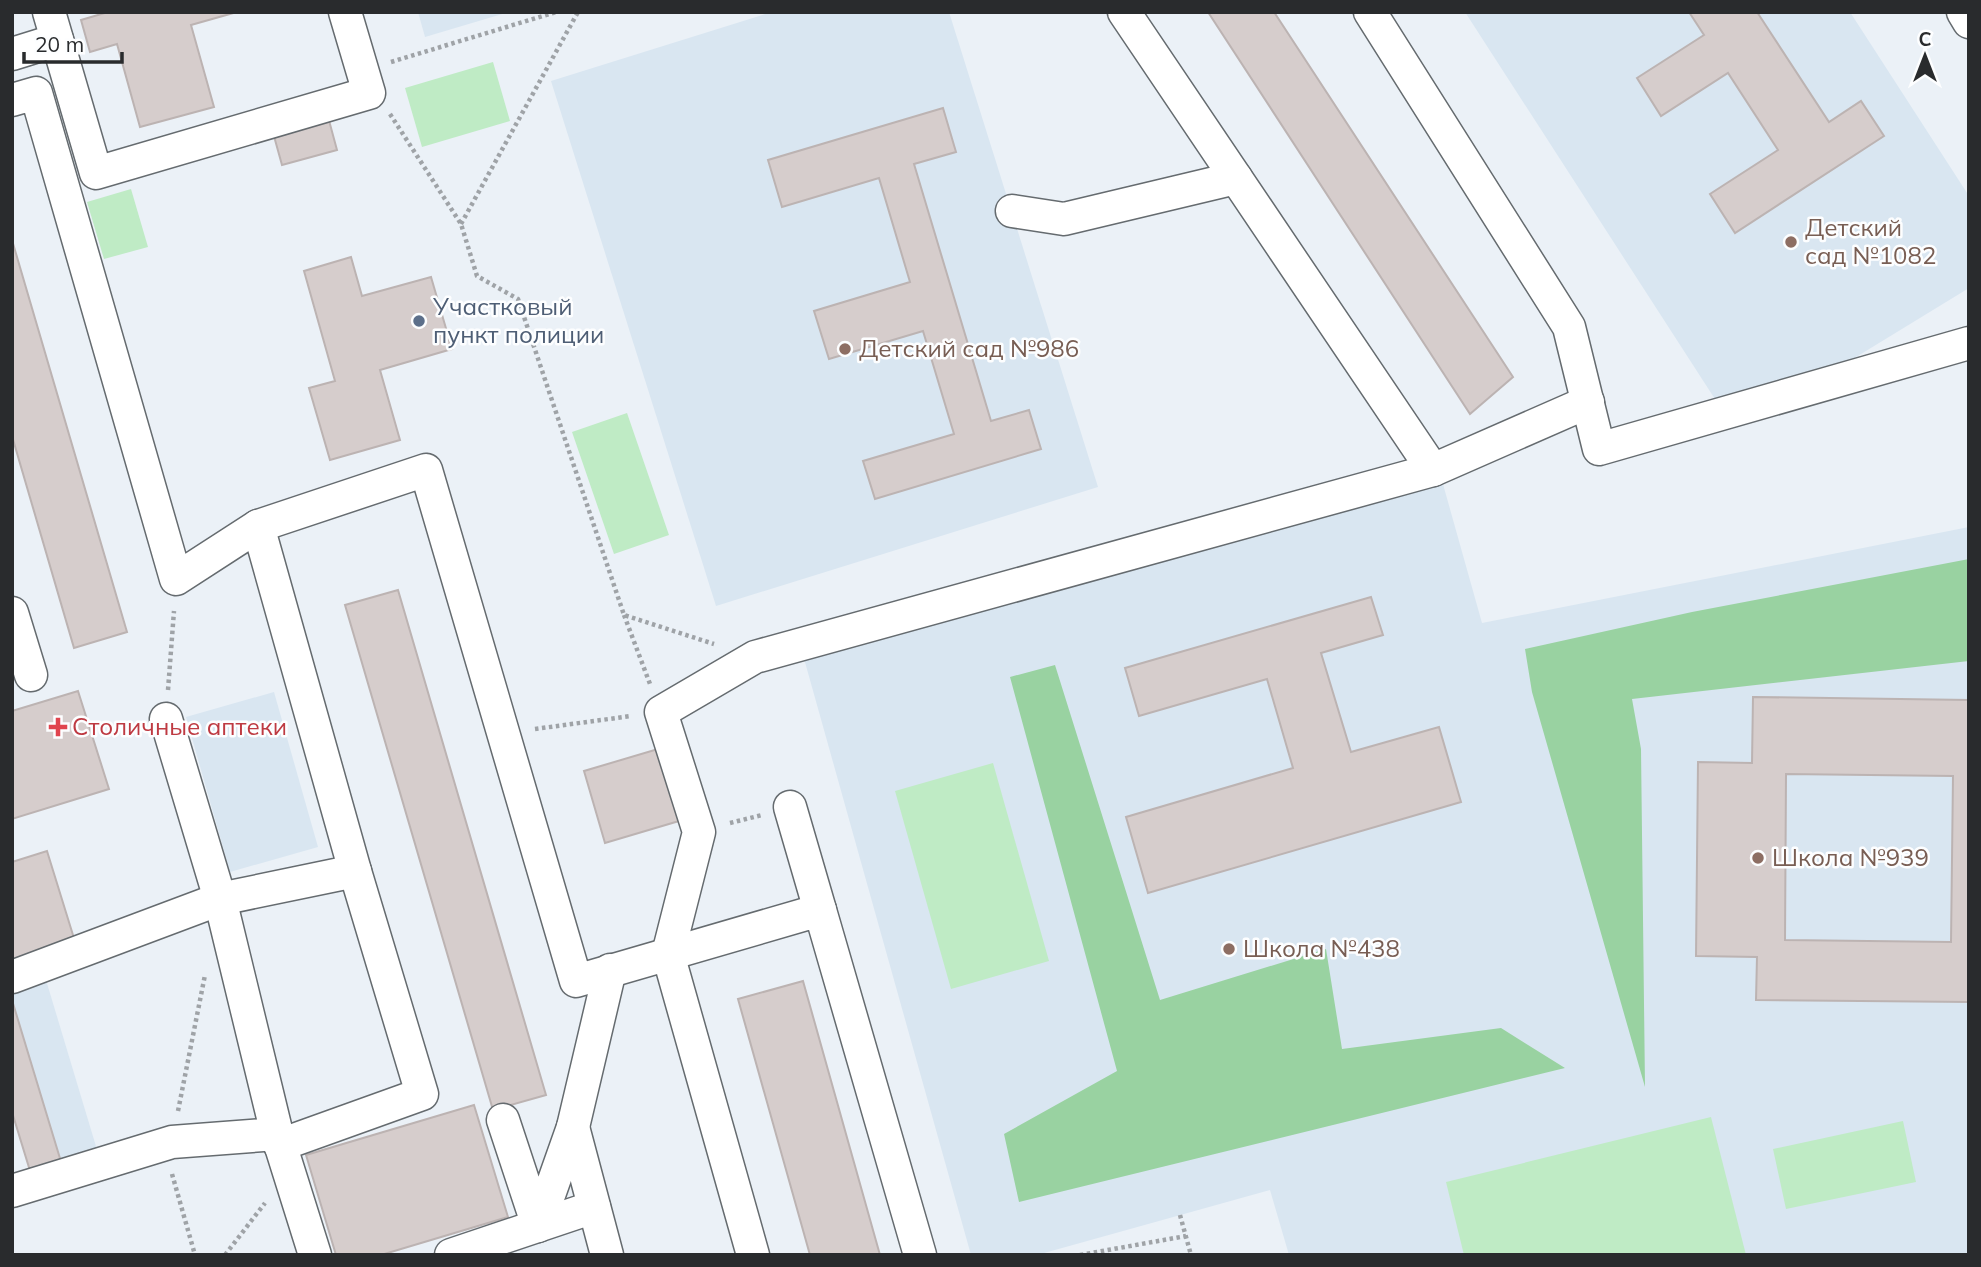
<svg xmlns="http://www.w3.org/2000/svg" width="1981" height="1267" viewBox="0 0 1981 1267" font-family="Mulish,sans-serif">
  <rect width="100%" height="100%" fill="#ebf1f7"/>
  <g fill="#d9e6f1">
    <polygon points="418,12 509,12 425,37"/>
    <polygon points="772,12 949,12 1098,487 716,606 551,81"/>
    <polygon points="1465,12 1850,12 1969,196 1969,288 1763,414 1724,413"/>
    <polygon points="1441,477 1482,623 1969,527 1969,1255 1289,1255 1270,1190 1037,1255 971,1255 803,655"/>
    <polygon points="274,692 318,847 230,872 186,717"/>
    <polygon points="46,980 98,1153 31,1174 12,1112 12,990"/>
  </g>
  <g fill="#bfebc5">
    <polygon points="493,62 510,121 422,147 405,88"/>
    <polygon points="131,189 148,247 104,259 87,202"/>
    <polygon points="627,413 669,535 614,554 572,432"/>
    <polygon points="993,763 1049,961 951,989 895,791"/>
    <polygon points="1711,1117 1746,1255 1464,1255 1446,1182"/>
    <polygon points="1903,1121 1916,1182 1786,1209 1773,1149"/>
  </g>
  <g fill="#99d2a1">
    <polygon points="1969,559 1969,661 1632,699 1641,749 1645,1087 1532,692 1525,649 1692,612"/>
    <polygon points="1055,665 1160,1000 1326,949 1342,1049 1501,1028 1565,1068 1019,1202 1004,1134 1117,1071 1010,677"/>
  </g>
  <g fill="#d6cdcc" stroke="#bcb3b2" stroke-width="2" fill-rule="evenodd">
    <polygon points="237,12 191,25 214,107 140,127 117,44 90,52 81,20 108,12"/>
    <polygon points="1208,12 1274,12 1513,377 1470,414"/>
    <polygon points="1689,12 1757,12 1829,122 1861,101 1884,136 1735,233 1710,194 1778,150 1728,73 1661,116 1637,78 1704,35"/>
    <polygon points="943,108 956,152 914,164 991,421 1029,410 1041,449 875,499 863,461 954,434 923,331 829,359 814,311 910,282 879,178 782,207 768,160"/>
    <polygon points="327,113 337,150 282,165 272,129"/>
    <polygon points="12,240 127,632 74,648 12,436"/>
    <polygon points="351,257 362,296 431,277 452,349 380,370 400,440 330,460 309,388 335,381 304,271"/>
    <polygon points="398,590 546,1095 493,1110 345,605"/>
    <polygon points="1371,597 1383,635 1321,653 1351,752 1439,727 1461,802 1148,893 1126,817 1293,768 1267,679 1139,716 1125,668"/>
    <polygon points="78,691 109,789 12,819 12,711"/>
    <path d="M1753 697 1969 700V1002L1756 1000 1757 957 1696 956 1698 762 1752 763ZM1786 774 1953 776 1951 942 1785 940Z"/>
    <polygon points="658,749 679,821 605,843 584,771"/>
    <polygon points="47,851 77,948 12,968 12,862"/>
    <polygon points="803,981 880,1255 810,1255 738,999"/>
    <polygon points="12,1000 62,1165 31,1174 12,1112"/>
    <polygon points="474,1105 508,1217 381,1255 336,1255 306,1155"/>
  </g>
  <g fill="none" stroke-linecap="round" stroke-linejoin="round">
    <defs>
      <g id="minor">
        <polyline points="49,12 96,173 369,93 345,12"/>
        <polyline points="1124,12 1433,470 1588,402"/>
        <polyline points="1370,12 1569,327 1599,449 1969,343"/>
        <polyline points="1963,12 1969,22"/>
        <polyline points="12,54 57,40"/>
        <polyline points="12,100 36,93 176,579 258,526 355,871 220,899 12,977"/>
        <polyline points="1012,211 1064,219 1236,178"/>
        <polyline points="258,526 426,470 576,981 820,910 920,1255"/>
        <polyline points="12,613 31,675"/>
        <polyline points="166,719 220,899 277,1134 315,1255"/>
        <polyline points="790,807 820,910"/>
        <polyline points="503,1120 538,1226 573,1127 610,970"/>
        <polyline points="573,1127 607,1255"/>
        <polyline points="280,1145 422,1094 355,871"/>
        <polyline points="12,1191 172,1142 277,1134"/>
        <polyline points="451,1255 594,1207"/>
        <polyline points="753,1255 668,954 699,832 661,712 755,657 1433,470"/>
      </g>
    </defs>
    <use href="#minor" stroke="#656b6f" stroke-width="35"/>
    <g stroke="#9fa3a7" stroke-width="4.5" stroke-dasharray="3.5 3.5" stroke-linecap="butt">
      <polyline points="391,62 556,12"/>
      <polyline points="390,114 461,224 477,276 518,299 624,615 714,644"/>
      <polyline points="461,224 578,12"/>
      <polyline points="624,615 650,684"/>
      <polyline points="168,690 174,611"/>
      <polyline points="535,729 631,716"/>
      <polyline points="730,823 762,815"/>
      <polyline points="178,1111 205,975"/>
      <polyline points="172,1174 195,1255"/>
      <polyline points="1180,1215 1191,1255"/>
      <polyline points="225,1255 265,1203"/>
      <polyline points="1080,1255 1186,1236"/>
    </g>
    <use href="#minor" stroke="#fff" stroke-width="32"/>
  </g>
  <g fill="#8d6e63" stroke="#fdfeff" stroke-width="2.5">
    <circle cx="1791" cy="242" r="7"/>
    <circle cx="845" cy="349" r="7"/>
    <circle cx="1758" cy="858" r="7"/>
    <circle cx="1229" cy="949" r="7"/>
  </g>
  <circle fill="#5c6f8a" stroke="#fdfeff" stroke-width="2.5" cx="419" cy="321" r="7"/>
  <path fill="#e0444e" stroke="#fdfeff" stroke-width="2.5" d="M54.5 716.5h7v7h7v7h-7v7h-7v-7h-7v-7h7z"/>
  <g text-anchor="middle" stroke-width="5" stroke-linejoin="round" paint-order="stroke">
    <g font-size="24" fill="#785e54" stroke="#fdfeff" text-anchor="start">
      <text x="1805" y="236">Детский<tspan x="1805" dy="28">сад №1082</tspan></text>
      <text x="859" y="357">Детский сад №986</text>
      <text x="1772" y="866">Школа №939</text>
      <text x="1243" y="957">Школа №438</text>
    </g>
    <g font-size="24" fill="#4e5e75" stroke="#fdfeff" text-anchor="start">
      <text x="433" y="315">Участковый<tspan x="433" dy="28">пункт полиции</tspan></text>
    </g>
    <g font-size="24" fill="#be3a42" stroke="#fdfeff" text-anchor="start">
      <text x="72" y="735">Столичные аптеки</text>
    </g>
  </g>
  <rect width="1981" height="1267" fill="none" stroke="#292b2d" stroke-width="28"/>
  <g transform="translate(1925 56)" stroke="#fdfeff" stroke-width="5" paint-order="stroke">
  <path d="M0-5L12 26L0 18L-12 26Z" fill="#292b2d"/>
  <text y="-10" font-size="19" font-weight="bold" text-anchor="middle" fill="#292b2d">С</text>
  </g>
  <path d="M24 52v10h98v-10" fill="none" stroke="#292b2d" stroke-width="3.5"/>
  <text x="35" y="52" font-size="21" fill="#292b2d" stroke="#fdfeff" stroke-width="5" paint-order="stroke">20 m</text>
</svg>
